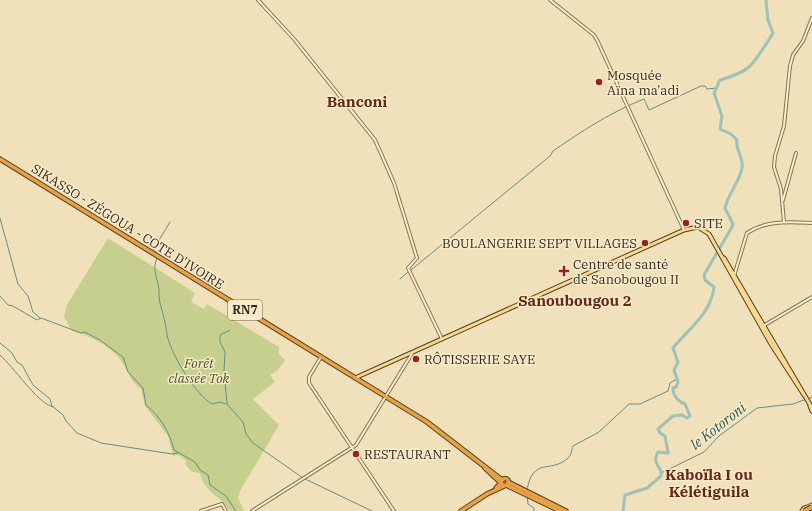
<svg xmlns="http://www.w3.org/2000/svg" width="812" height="511" viewBox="0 0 812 511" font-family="'IBM Plex Serif',serif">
  <rect width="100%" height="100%" fill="#f0e1ba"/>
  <path fill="#c6cf8e" d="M108 238 195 293 191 302 204 309 207 304 279 347V354L285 360 278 370 270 375 275 382 253 399 279 425 240 491 238 498 244 511H230C221 496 203 491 200 473L192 472 185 464 187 461 178 455 173 456 168 436 145 406 141 389C130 382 128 369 120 359 109 345 88 335 72 331L64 317 67 305Z"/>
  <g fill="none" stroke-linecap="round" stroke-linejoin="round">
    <g stroke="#668e85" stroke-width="1">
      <polyline points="0,218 18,284 28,296 33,312 40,318"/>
      <polyline points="153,250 170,222"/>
      <polyline points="155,251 158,255"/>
      <path d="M157 258C151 270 159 280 159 291 159 304 161 305 164 318 166 324 166 332 168 339 174 358 195 394 212 404L220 402 226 404"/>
      <path d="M411 270 550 156 553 151C582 131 611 112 644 99L649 110 701 86H705L707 89 716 88"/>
      <polyline points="400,279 408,272"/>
      <path d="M0 296 8 305 13 306 37 320 41 318 81 333 85 332 100 340 123 357 128 372 143 388 146 405C160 416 170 433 174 450L195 462 200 470 208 475 210 485 226 496 236 511"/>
      <polyline points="230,330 220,335 220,342 225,352 224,371 227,404 243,422 246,434 253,443 303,478 372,511"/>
      <polyline points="0,343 12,353 17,362 22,365 33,385 50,399 52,406 63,415 66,421 77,433 101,443 172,454 178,453"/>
      <path d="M0 355C14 367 37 403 53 407"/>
      <polyline points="661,473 704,452 719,436 757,408 793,404 812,397"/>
      <path d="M527 490C533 456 551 474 568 458 572 455 571 450 573 446L599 432 629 404H640L668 391 670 383 677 379"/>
      <polyline points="527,495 528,504 534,508 534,511"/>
    </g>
    <path stroke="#9fc1b7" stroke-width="3" d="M623 511 625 495 647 488 661 476V471C657 464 653 461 658 452L668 453 665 436 660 433 658 429 673 416 682 415 687 418 690 416 685 404C678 401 673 396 673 388L676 387 678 382 674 370 678 362 673 348C689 328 711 314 714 287L705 280 704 275 732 227 733 224 725 208C728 194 740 181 742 168 744 158 735 150 737 140L731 134 720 129 722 116 714 93 720 80C730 77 741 74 749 67 754 63 769 40 773 33L768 20 766 0"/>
    <defs>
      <g id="minor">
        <polyline points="258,0 294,39 375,140 394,183 417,258 408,268 442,339"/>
        <polyline points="550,0 594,35 598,42 684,230"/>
        <polyline points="783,200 796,153"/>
        <polyline points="784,222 781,189 774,167 775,156 784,126 790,66 793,55 803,41 812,18"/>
        <path d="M734 276 747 233C766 220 789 222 812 223"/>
        <polyline points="763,326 812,297"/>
        <polyline points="321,357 309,377 309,383 394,511"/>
        <polyline points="201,511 222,504 226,511"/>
        <polyline points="252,511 356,445 413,352"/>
      </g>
      <g id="major">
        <polyline points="724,258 812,408"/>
        <polyline points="355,378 684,230 698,227 709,234 771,344 804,395"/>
        <polyline points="810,406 812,411"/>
        <polyline points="805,508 812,505"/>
        <polyline points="802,511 804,508 809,509"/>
      </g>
      <g id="highway">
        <polyline points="0,159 427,422 502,480"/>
        <polyline points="485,468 501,483 496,488"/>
        <circle cx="505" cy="482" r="3.5"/>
        <polyline points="508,482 566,511"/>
        <polyline points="506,485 560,511"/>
        <polyline points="461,511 487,494 504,486"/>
        <polyline points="810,511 812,510"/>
      </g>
    </defs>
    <use href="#minor" stroke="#887154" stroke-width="4"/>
    <use href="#major" stroke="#553e29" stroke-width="5"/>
    <use href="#highway" stroke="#553e29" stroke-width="5.5"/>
    <use href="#minor" stroke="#fbeece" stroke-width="2"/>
    <use href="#major" stroke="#f8d98e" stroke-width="3"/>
    <use href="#highway" stroke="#e8a243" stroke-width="3.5"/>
    <defs>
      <polyline id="highway-bridge" points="804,511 812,507"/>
    </defs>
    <use href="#highway-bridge" stroke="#553e29" stroke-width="5.5" stroke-linecap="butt"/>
    <use href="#highway-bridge" stroke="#e8a243" stroke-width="3.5"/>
  </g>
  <g fill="#9b2120" stroke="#f8ebca" stroke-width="1.5">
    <circle cx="599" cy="82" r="4"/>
    <circle cx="686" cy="223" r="4"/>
    <circle cx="645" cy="243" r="4"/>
    <path d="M562 265h4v4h4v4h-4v4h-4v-4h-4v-4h4z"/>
    <circle cx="416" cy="359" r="4"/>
    <circle cx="356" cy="454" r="4"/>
  </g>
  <g text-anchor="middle" stroke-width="3" stroke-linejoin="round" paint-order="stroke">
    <rect fill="#f8ebca" stroke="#70624f" stroke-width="1" x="228" y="300" width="34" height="20" rx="3"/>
    <g font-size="12" font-weight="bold" fill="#36281a">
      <text x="245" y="314">RN7</text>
    </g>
    <g font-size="13" fill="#36281a" stroke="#f8ebca" text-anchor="start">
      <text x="607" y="80">Mosquée<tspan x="607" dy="15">Aïna ma'adi</tspan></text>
      <text x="694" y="228">SITE</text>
      <text x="637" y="248" text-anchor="end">BOULANGERIE SEPT VILLAGES</text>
      <text x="573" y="269">Centre de santé<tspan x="573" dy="15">de Sanobougou II</tspan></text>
      <text x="424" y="364">RÔTISSERIE SAYE</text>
      <text x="364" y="459">RESTAURANT</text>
    </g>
    <g font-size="13" fill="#36281a" stroke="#f8ebca">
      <text transform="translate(128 226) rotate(32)" y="5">SIKASSO - ZÉGOUA - COTE D'IVOIRE</text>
    </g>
    <g font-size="13" font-style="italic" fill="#46541f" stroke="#f8ebca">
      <text x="199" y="368">Forêt<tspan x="199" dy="15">classée Tok</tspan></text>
    </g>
    <g font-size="14" font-style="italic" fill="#285755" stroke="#f8ebca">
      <text transform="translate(718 426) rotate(-38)" y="5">le Kotoroni</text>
    </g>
    <g font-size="15" font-weight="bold" fill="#662816" stroke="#f8ebca">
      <text x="357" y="107">Banconi</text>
      <text x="575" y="306">Sanoubougou 2</text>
      <text x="709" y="480">Kaboïla I ou<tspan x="709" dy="17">Kélétiguila</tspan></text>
    </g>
  </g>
</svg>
